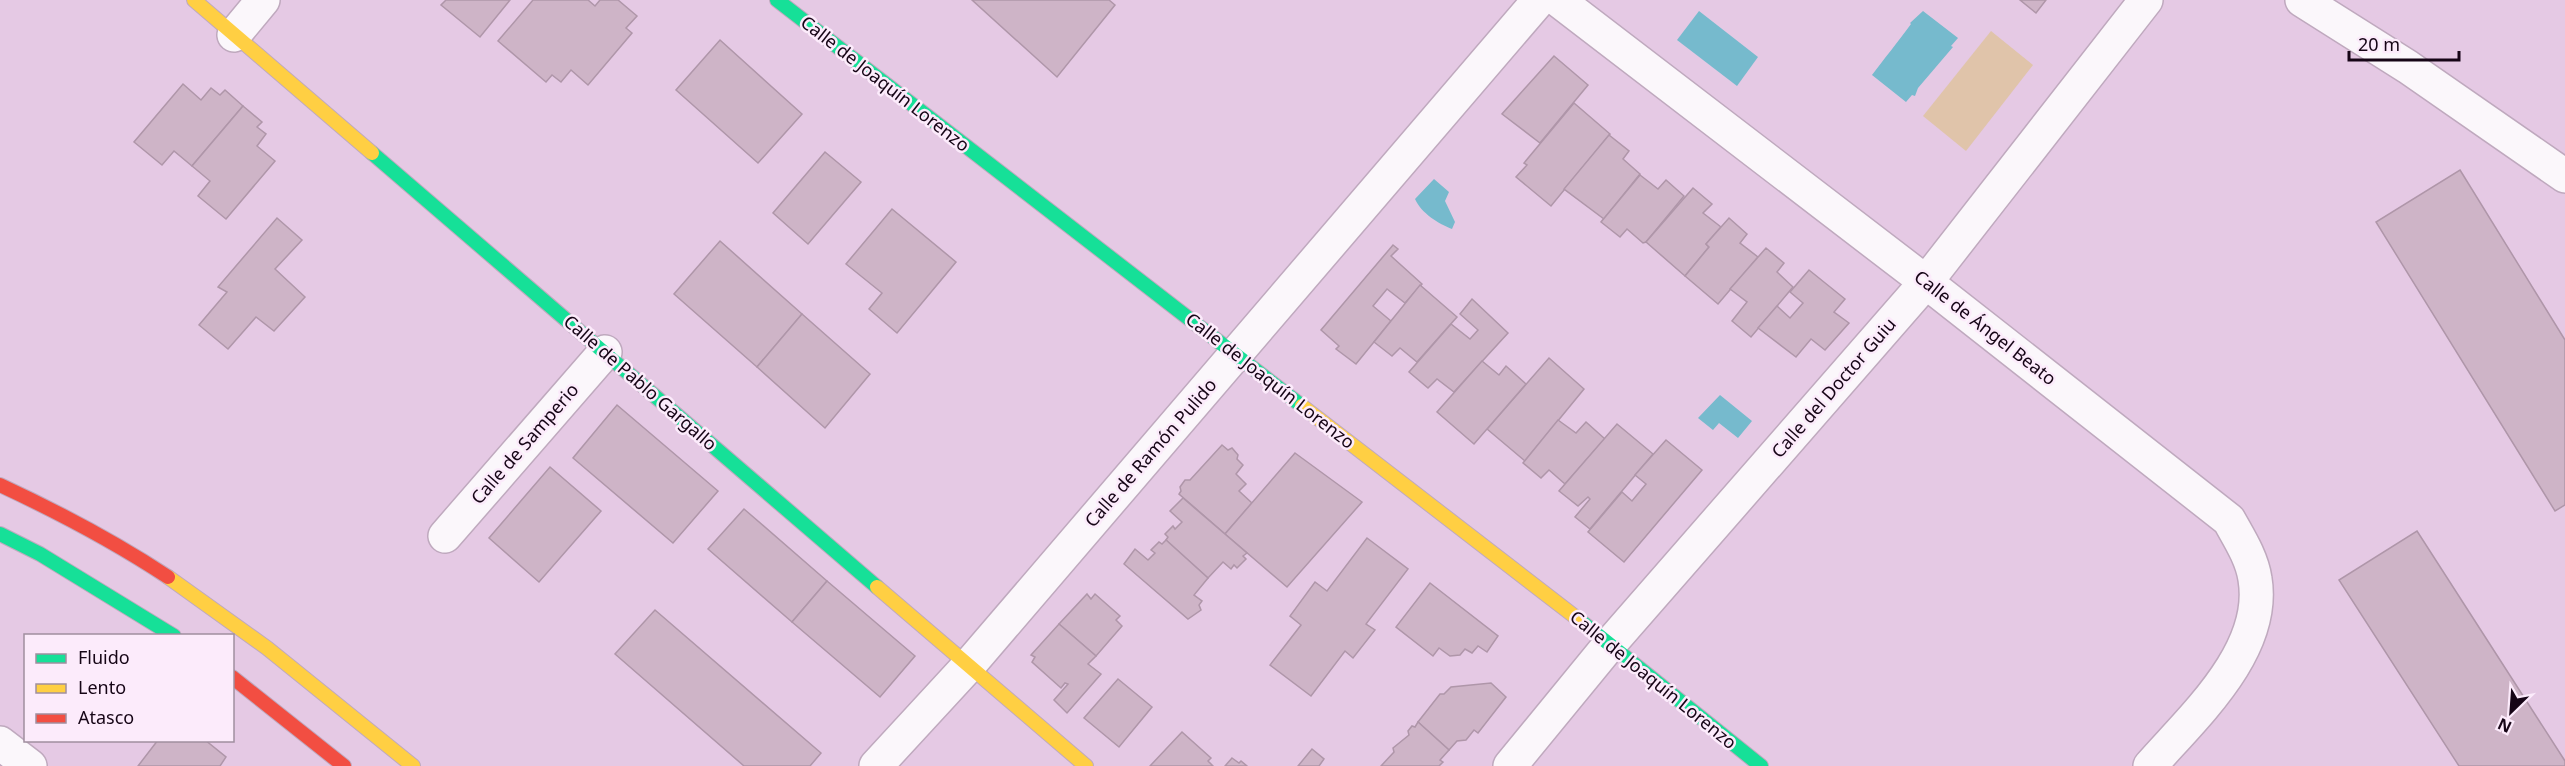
<svg xmlns="http://www.w3.org/2000/svg" width="2565" height="766" viewBox="0 0 2565 766" font-family="'Noto Sans',sans-serif">
  <rect width="100%" height="100%" fill="#e5c9e4"/>
  <polygon fill="#e0c4aa" points="1991,31 2033,65 1966,151 1923,116"/>
  <g fill="#76bacd">
    <polygon points="1699,11 1758,57 1737,86 1677,40"/>
    <path d="M1923 11 1958 38 1951 46 1953 47 1918 88 1915 96 1912 95 1906 102 1872 75C1884 59 1897 43 1911 24L1910 23Z"/>
    <path d="M1434 179 1449 192 1445 201 1455 222 1452 229C1439 224 1421 213 1415 199Z"/>
    <polygon points="1720,395 1752,421 1738,438 1719,423 1713,430 1698,418"/>
  </g>
  <g fill="#ceb4c7" stroke="#af96a9" stroke-width="1.5">
    <polygon points="446,0 510,0 480,37 441,5"/>
    <polygon points="533,0 588,0 595,6 600,0 618,0 637,16 626,28 632,33 588,85 571,70 561,82 552,75 546,82 498,41"/>
    <polygon points="972,0 1109,0 1115,5 1057,77"/>
    <polygon points="2020,0 2046,0 2036,13"/>
    <polygon points="720,40 802,114 758,163 676,90"/>
    <polygon points="1554,56 1588,85 1540,143 1502,114"/>
    <polygon points="183,84 201,100 211,88 220,95 225,90 243,106 192,166 174,151 162,165 134,142"/>
    <polygon points="1574,103 1610,134 1551,206 1516,177 1527,165 1524,163"/>
    <polygon points="243,106 262,122 257,127 266,134 257,146 275,161 226,219 198,196 210,181 192,166"/>
    <polygon points="1609,135 1629,151 1623,159 1640,174 1604,219 1564,189"/>
    <polygon points="825,152 861,182 808,244 773,213"/>
    <polygon points="2460,170 2565,340 2565,505 2555,511 2376,222"/>
    <polygon points="1640,175 1658,189 1666,180 1684,196 1646,242 1643,243 1627,229 1620,237 1601,222"/>
    <polygon points="1693,188 1712,204 1703,213 1721,227 1706,244 1709,247 1685,276 1646,242"/>
    <polygon points="892,209 956,262 897,333 869,309 882,293 846,264"/>
    <polygon points="277,218 302,240 275,269 305,297 274,331 256,317 228,349 199,325 227,292 218,287"/>
    <polygon points="1729,218 1747,234 1740,243 1758,257 1718,304 1685,276 1709,247 1706,244"/>
    <polygon points="720,241 802,314 757,367 674,294"/>
    <polygon points="1393,245 1398,249 1391,256 1422,284 1405,303 1387,289 1373,306 1391,321 1356,364 1336,349 1339,346 1321,330"/>
    <polygon points="1766,248 1784,263 1777,272 1793,287 1751,337 1732,321 1747,302 1730,289"/>
    <polygon points="1809,270 1845,299 1834,312 1849,323 1825,350 1811,339 1796,357 1758,328 1777,306 1790,318 1803,303 1790,292"/>
    <polygon points="1420,285 1457,317 1417,362 1400,348 1392,356 1374,342"/>
    <polygon points="1472,299 1508,333 1454,392 1437,379 1428,388 1409,372 1451,324 1470,339 1478,330 1460,314"/>
    <polygon points="802,314 870,374 825,428 757,367"/>
    <polygon points="1549,358 1584,389 1525,461 1487,429"/>
    <polygon points="1482,361 1499,375 1506,366 1526,384 1474,444 1437,412"/>
    <polygon points="617,405 718,491 673,543 573,458"/>
    <polygon points="1558,420 1576,433 1586,422 1605,439 1565,484 1549,470 1541,478 1523,463"/>
    <polygon points="1617,424 1653,454 1590,529 1575,517 1590,499 1588,497 1578,506 1559,491"/>
    <polygon points="1666,440 1702,470 1624,562 1588,532 1622,492 1632,501 1646,484 1635,475"/>
    <polygon points="1222,445 1228,450 1232,448 1238,455 1237,459 1243,465 1236,474 1246,484 1239,491 1252,503 1225,534 1179,494 1181,491 1180,487 1185,480 1190,480"/>
    <polygon points="1295,453 1362,502 1287,587 1225,534"/>
    <polygon points="550,467 601,511 539,582 489,538"/>
    <polygon points="1183,498 1247,553 1243,556 1246,559 1237,568 1234,565 1231,569 1223,562 1208,578 1166,540 1168,537 1165,534 1173,526 1175,529 1182,522 1170,511"/>
    <polygon points="744,509 827,581 792,622 708,549"/>
    <polygon points="2417,531 2565,761 2565,766 2459,766 2339,580"/>
    <polygon points="1367,538 1408,569 1366,624 1375,630 1353,658 1345,651 1311,696 1270,665 1301,625 1290,616 1315,582 1327,591"/>
    <polygon points="1166,540 1208,578 1194,595 1202,601 1199,605 1201,610 1188,619 1124,564 1135,549 1148,560 1155,553 1151,550 1159,542 1162,544"/>
    <polygon points="827,581 915,656 880,697 792,622"/>
    <polygon points="1430,583 1498,636 1487,652 1478,646 1472,653 1465,649 1460,655 1450,656 1439,648 1433,656 1396,627"/>
    <polygon points="1087,594 1091,599 1095,594 1120,616 1116,620 1122,626 1096,656 1059,624"/>
    <polygon points="655,610 821,753 810,766 744,766 615,654"/>
    <polygon points="1059,624 1096,656 1088,664 1101,674 1067,713 1054,700 1068,684 1065,683 1061,688 1032,662 1035,657 1031,655"/>
    <polygon points="1118,679 1152,707 1119,747 1084,718"/>
    <polygon points="1491,683 1506,697 1478,733 1474,730 1466,740 1457,741 1449,750 1418,722 1440,694 1444,694 1451,687"/>
    <polygon points="1418,722 1449,750 1440,760 1443,762 1439,766 1381,766 1394,752 1393,748 1409,735 1408,731 1412,726 1415,727"/>
    <polygon points="1182,732 1211,758 1208,761 1213,766 1150,766"/>
    <polygon points="158,740 205,740 226,757 220,766 138,766"/>
    <polygon points="1312,749 1324,759 1319,766 1298,766"/>
    <polygon points="1232,758 1239,763 1241,761 1247,766 1225,766"/>
  </g>
  <g fill="none" stroke-linecap="round" stroke-linejoin="round">
    <defs>
      <g id="street">
        <path d="M1558 0 1926 282 2229 520C2239 538 2252 558 2255 579 2267 651 2193 717 2150 766"/>
        <polyline points="2302,0 2408,67 2565,176"/>
        <polyline points="234,35 263,0"/>
        <polyline points="445,536 605,352"/>
        <polyline points="0,743 30,766"/>
        <polyline points="876,766 970,664 1539,0"/>
        <polyline points="1510,766 1610,644 1926,282 2146,0"/>
      </g>
      <g id="fast">
        <polyline points="777,0 1302,406"/>
        <polyline points="372,153 877,587"/>
        <polyline points="0,534 40,554 174,636"/>
        <polyline points="1578,619 1761,766"/>
      </g>
      <g id="slow">
        <polyline points="194,0 372,153"/>
        <polyline points="1302,406 1578,619"/>
        <polyline points="168,577 267,648 413,766"/>
        <polyline points="877,587 1086,766"/>
      </g>
      <g id="jam">
        <path d="M0 485C58 512 115 542 168 577"/>
        <polyline points="232,677 344,766"/>
      </g>
    </defs>
    <use href="#street" stroke="#bfa9be" stroke-width="36"/>
    <use href="#fast" stroke="#bfa9be" stroke-width="16"/>
    <use href="#slow" stroke="#bfa9be" stroke-width="16"/>
    <use href="#jam" stroke="#bfa9be" stroke-width="16"/>
    <use href="#street" stroke="#fbf7fb" stroke-width="33"/>
    <use href="#fast" stroke="#16e098" stroke-width="14"/>
    <use href="#slow" stroke="#ffcf43" stroke-width="14"/>
    <use href="#jam" stroke="#f24e42" stroke-width="14"/>
  </g>
  <g text-anchor="middle" stroke-width="5" stroke-linejoin="round" paint-order="stroke">
    <g font-size="18" fill="#160516" stroke="#fcebfb">
      <text transform="translate(885 84) rotate(38)" y="6">Calle de Joaquín Lorenzo</text>
      <text transform="translate(1985 328) rotate(38)" y="6">Calle de Ángel Beato</text>
      <text transform="translate(1270 381) rotate(38)" y="6">Calle de Joaquín Lorenzo</text>
      <text transform="translate(640 383) rotate(41)" y="6">Calle de Pablo Gargallo</text>
      <text transform="translate(1834 388) rotate(-49)" y="6">Calle del Doctor Guiu</text>
      <text transform="translate(525 444) rotate(-49)" y="6">Calle de Samperio</text>
      <text transform="translate(1151 453) rotate(-49)" y="6">Calle de Ramón Pulido</text>
      <text transform="translate(1653 680) rotate(39)" y="6">Calle de Joaquín Lorenzo</text>
    </g>
  </g>
  <rect x="24" y="634" width="210" height="108" fill="#fcebfb" stroke="#a08f9f" stroke-width="1.5"/>
  <rect x="36" y="654" width="30" height="9" fill="#16e098" stroke="#a08f9f" stroke-width="1.5"/>
  <text x="78" y="664" font-size="18" fill="#160516">Fluido</text>
  <rect x="36" y="684" width="30" height="9" fill="#ffcf43" stroke="#a08f9f" stroke-width="1.5"/>
  <text x="78" y="694" font-size="18" fill="#160516">Lento</text>
  <rect x="36" y="714" width="30" height="9" fill="#f24e42" stroke="#a08f9f" stroke-width="1.5"/>
  <text x="78" y="724" font-size="18" fill="#160516">Atasco</text>
  <g transform="translate(2511 712) rotate(205)" stroke="#fcebfb" stroke-width="4.5" paint-order="stroke">
  <path d="M0-4.5L10 22L0 15L-10 22Z" fill="#160516"/>
  <text y="-9" font-size="16" font-weight="bold" text-anchor="middle" fill="#160516">N</text>
  </g>
  <path d="M2349 51v9h110v-9" fill="none" stroke="#160516" stroke-width="3"/>
  <text x="2358" y="51" font-size="18" fill="#160516" stroke="#fcebfb" stroke-width="4.5" paint-order="stroke">20 m</text>
</svg>
